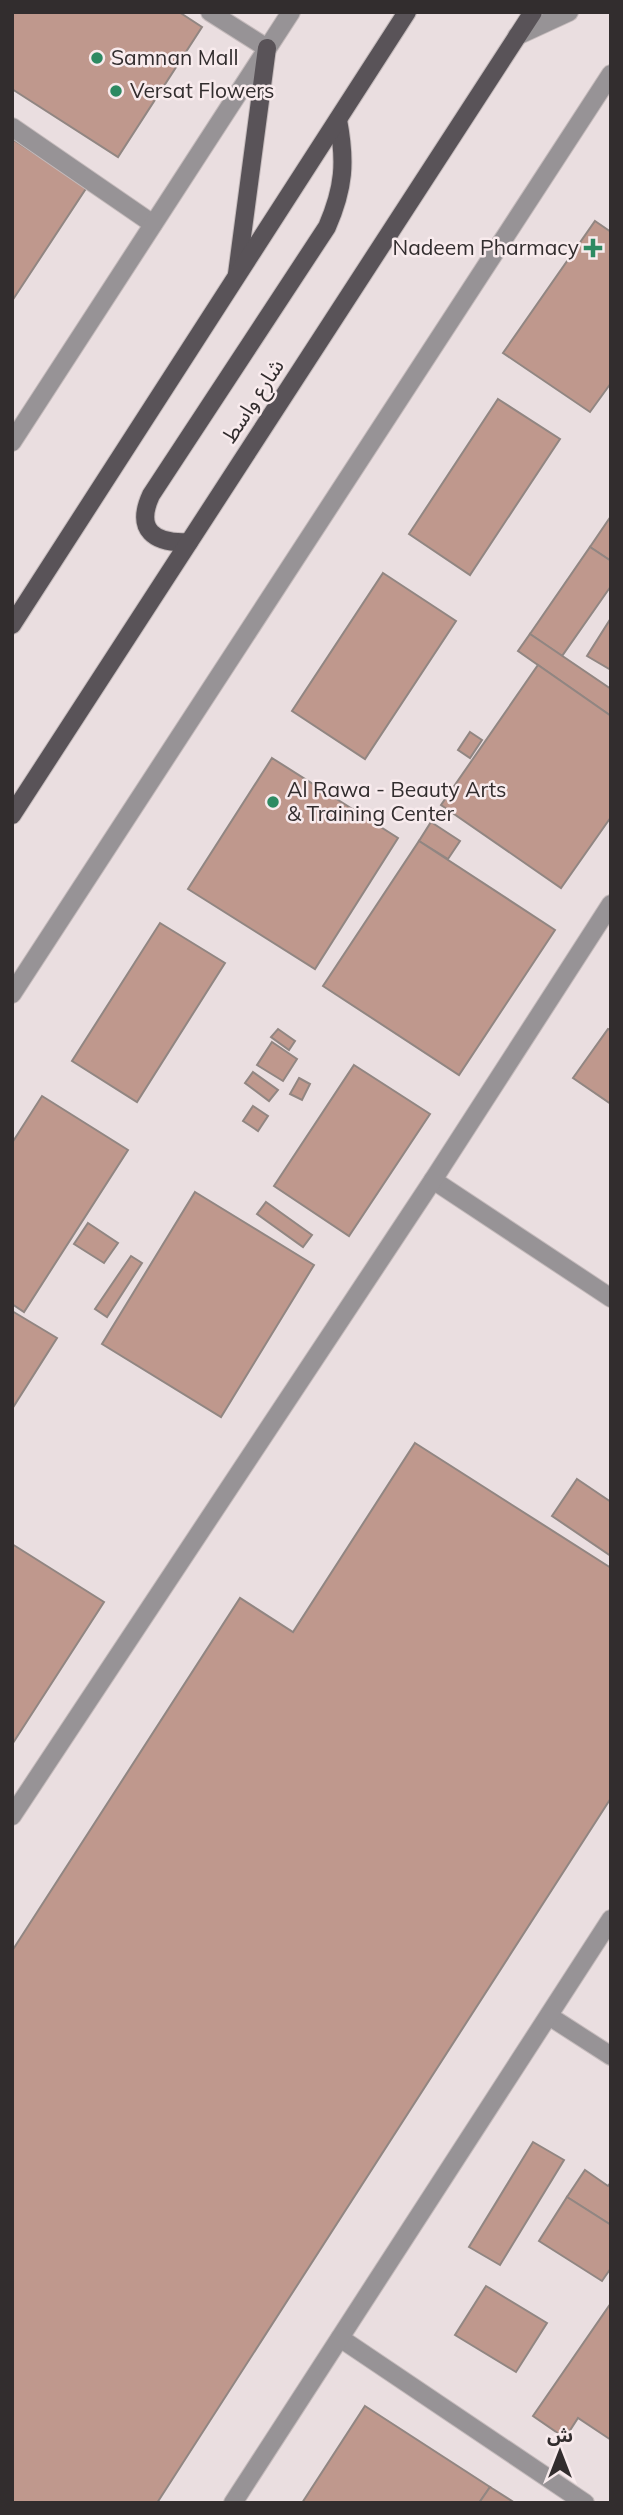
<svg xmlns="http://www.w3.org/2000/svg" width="623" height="2515" viewBox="0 0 623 2515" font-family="Mulish,'Noto Sans Arabic',sans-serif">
  <rect width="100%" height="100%" fill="#eadee0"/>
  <g fill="#bf988d" stroke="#918682" stroke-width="2">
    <polygon points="12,12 179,12 202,27 118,157 12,89"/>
    <polygon points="12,139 87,187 12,301"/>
    <polygon points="595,221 611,232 611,383 590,412 503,353"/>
    <polygon points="498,399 560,439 470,575 409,534"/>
    <polygon points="611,516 611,561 590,547"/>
    <polygon points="590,547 611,561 611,586 562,656 530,634"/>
    <polygon points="383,573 456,621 365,759 292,711"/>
    <polygon points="611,618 611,670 587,656"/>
    <polygon points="530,634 611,689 611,716 518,651"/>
    <polygon points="538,665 611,716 611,817 561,888 441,805"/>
    <polygon points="470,732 482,740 470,758 458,750"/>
    <polygon points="272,758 398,838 315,969 188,889"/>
    <polygon points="431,822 460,841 448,859 419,841"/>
    <polygon points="419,841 555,930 459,1075 323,986"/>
    <polygon points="160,923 225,963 137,1102 72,1061"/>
    <polygon points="278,1029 295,1041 289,1050 271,1037"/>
    <polygon points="608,1029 611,1030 611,1104 573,1078"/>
    <polygon points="272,1042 297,1059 283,1081 257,1065"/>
    <polygon points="354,1065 430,1114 349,1236 274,1186"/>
    <polygon points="253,1072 278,1090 269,1101 245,1083"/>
    <polygon points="299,1078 310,1084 302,1100 290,1094"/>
    <polygon points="42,1096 128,1150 24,1312 12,1304 12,1143"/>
    <polygon points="253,1106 268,1116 258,1131 243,1121"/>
    <polygon points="195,1192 314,1265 221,1417 102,1344"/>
    <polygon points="266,1202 312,1235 303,1247 257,1214"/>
    <polygon points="88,1223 118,1243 104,1263 74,1244"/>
    <polygon points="131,1256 142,1263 107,1317 95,1309"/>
    <polygon points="12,1311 57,1338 12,1409"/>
    <polygon points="415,1443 611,1568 611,1798 157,2503 12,2503 12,1951 240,1598 293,1632"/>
    <polygon points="577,1479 611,1502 611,1556 552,1516"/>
    <polygon points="12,1544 104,1602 13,1743 12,1742"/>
    <polygon points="533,2142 564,2160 500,2265 469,2247"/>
    <polygon points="585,2170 608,2186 611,2182 611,2225 567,2197"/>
    <polygon points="567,2197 611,2225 611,2268 602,2281 539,2241"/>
    <polygon points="486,2286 547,2323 516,2372 455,2335"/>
    <polygon points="611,2303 611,2440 578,2418 565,2438 533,2416"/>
    <polygon points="365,2406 490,2487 479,2503 302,2503"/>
    <polygon points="490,2487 515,2503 479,2503"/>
  </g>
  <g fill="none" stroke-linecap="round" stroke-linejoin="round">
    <defs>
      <g id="service">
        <polyline points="210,12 267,48"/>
        <polyline points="12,127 153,224"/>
      </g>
      <g id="minor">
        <polyline points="517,36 569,12"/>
        <polyline points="12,442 291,12"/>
        <polyline points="12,994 611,74"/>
        <polyline points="433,1180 611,1298"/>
        <polyline points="12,1816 433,1180 611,904"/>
        <polyline points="549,2016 611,2056"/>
        <polyline points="340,2338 585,2503"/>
        <polyline points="233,2503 611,1919"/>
      </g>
      <g id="primary">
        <polyline points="237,274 267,48"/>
        <path d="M189 542C154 544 135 530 151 495L327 227C344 188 346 162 338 120"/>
        <polyline points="12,625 407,12"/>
        <polyline points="12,815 533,12"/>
      </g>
    </defs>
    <use href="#service" stroke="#c5bbbc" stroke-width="20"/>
    <use href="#minor" stroke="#c5bbbc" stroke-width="20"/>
    <use href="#primary" stroke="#c5bbbc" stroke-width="20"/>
    <use href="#service" stroke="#979396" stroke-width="18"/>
    <use href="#minor" stroke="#979396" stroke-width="18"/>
    <use href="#primary" stroke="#595358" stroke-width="18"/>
  </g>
  <g fill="#2d8a62" stroke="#f8ebed" stroke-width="2.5">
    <circle cx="97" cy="58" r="7"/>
    <circle cx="116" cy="91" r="7"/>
    <path d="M589.5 237.5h7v7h7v7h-7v7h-7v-7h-7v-7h7z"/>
    <circle cx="273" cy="802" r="7"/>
  </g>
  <g text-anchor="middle" stroke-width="5" stroke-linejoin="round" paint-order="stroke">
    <g font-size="21" fill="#322d2e" stroke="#f8ebed" text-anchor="start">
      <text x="111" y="65">Samnan Mall</text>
      <text x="130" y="98">Versat Flowers</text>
      <text x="579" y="255" text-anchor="end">Nadeem Pharmacy</text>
      <text x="287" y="797">Al Rawa - Beauty Arts<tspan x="287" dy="24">&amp; Training Center</tspan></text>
    </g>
    <g font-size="21" fill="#322d2e" stroke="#f8ebed">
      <text transform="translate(253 401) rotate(-57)" y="7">شارع واسط</text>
    </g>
  </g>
  <rect width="623" height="2515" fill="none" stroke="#322d2e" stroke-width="28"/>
  <g transform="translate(560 2452)" stroke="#f8ebed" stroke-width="5" paint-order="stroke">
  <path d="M0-5L12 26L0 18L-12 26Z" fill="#322d2e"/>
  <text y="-10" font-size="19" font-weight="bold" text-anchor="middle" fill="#322d2e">ش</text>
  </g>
</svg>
